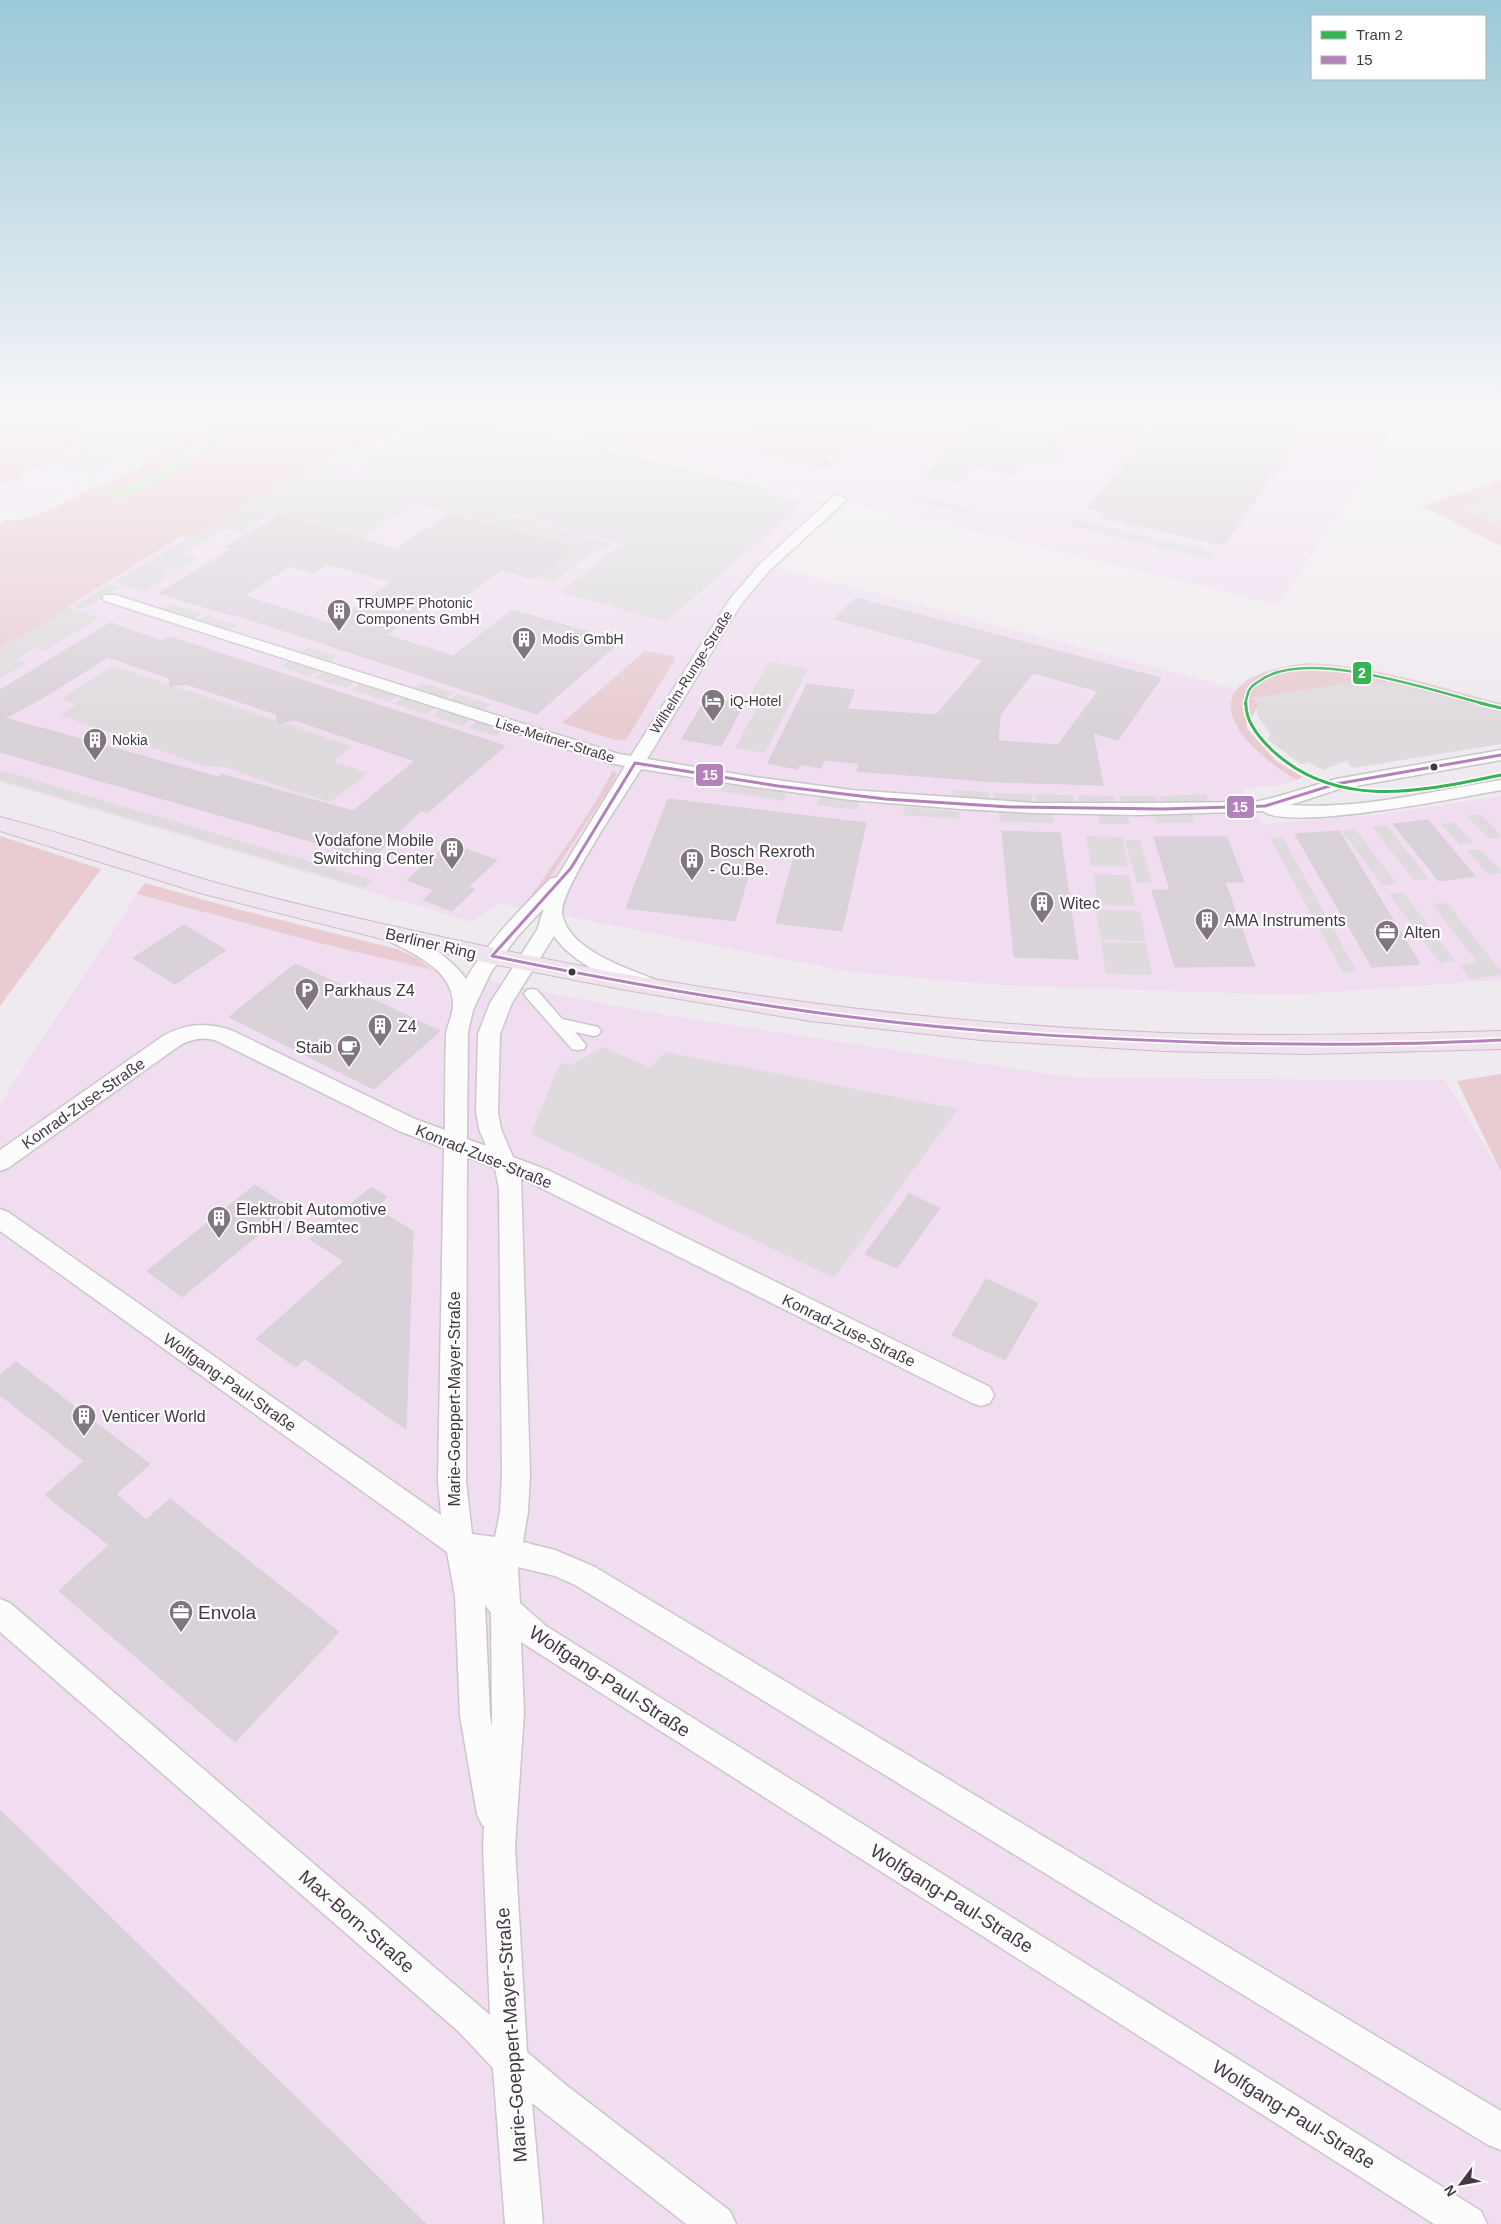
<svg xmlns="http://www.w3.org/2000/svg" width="1501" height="2224" viewBox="0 0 1501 2224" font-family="Helvetica,sans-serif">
  <rect width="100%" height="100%" fill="#efeaef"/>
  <g fill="#f0def0">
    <polygon points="441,414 457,414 843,507 777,567 1236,689 1231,700 1232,718 1237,728 1256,751 1296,780 1283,785 1242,788 1262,824 1376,815 1501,796 1501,980 1287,995 1001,985 851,972 498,903 472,922 0,782 0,649 69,608 66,607 181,536 190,538 325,459 353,467"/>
    <polygon points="487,414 1402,414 1279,605"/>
    <polygon points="137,894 323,944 433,970 647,1012 1075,1078 1445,1080 1501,1173 1501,2224 0,2224 0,1104"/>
  </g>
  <polygon fill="#e0dae0" points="1501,480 1501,546 1422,506"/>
  <polygon fill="#ebe2f0" points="0,414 237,414 109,484 85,478 43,504 26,509 5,511 0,510"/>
  <g fill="#e8ccd2">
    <polygon points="0,414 91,414 60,461 26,470 19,480 2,484 0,484"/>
    <path d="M237 414H240L180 454 155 474 111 495 122 499 165 477 248 418 268 414H420L404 427 384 437 332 454 189 538 181 536 67 607 70 608 0 649V524L5 520C33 524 77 495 103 482L109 483Z"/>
    <polygon points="808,414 883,414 889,415 884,419 875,417 868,424 876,426 870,431 861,429 854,435 862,437 857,442 848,440 838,449 847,451 842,454 833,452 826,458 838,461 830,466 820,467 734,445 763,424 810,419"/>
    <polygon points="1068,414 1154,414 1126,445 1110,446 1083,440 1092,431 1058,424"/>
    <polygon points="1501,480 1501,494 1462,508 1501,527 1501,546 1422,506"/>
    <polygon points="645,651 673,656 675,659 626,740 615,740 562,723"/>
    <path d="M1306 663C1372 664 1437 687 1501 703V711L1386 682 1385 684 1254 698 1259 704 1249 723H1246L1248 730 1276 761 1303 777 1296 780C1221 733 1194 677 1306 663Z"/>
    <path d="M613 770 617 774 611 786 529 909 508 930 503 927C519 916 529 898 540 883 566 846 593 810 613 770Z"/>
    <polygon points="0,836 101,869 0,1006"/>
    <polygon points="145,883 237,909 397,949 417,958 433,970 323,944 137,894"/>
    <polygon points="1501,1074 1501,1172 1457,1081"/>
  </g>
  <g fill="#dedade">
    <polygon points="455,414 772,491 769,495 803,503 666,622 560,592 621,544 414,489 611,544 593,552 553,583 536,578 575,548 416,504 361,539 274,514 242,533 226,529 184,554 198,559 179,570 169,567 162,572 171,575 144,592 114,582 317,463 358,474 368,468 360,465 435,419 444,421"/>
    <polygon points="113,424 150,429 117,458 92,474 63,466"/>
    <polygon points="919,496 972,509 967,514 914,501"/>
    <polygon points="1073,519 1215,553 1211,559 1068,525"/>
    <polygon points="110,585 119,588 83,609 73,606"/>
    <polygon points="170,604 202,614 193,619 161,609"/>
    <polygon points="70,608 100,618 45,651 35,648 17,659 26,663 0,679 0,649"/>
    <polygon points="206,615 237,625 229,630 198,620"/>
    <polygon points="308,647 338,656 329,662 299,653"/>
    <polygon points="289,661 318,670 310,676 280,667"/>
    <polygon points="768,662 808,668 765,753 735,748 760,702 748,699"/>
    <polygon points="113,666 352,746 334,761 368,773 331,802 292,791 226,767 204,766 60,715 76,705 61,699"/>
    <polygon points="323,672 354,682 346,688 314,678"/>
    <polygon points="1372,679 1379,685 1384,684 1386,682 1501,711 1501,744 1353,768 1346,761 1323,770 1308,762 1301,764 1279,748 1269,740 1268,737 1271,735 1257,715 1257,705 1259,704 1253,698"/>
    <polygon points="421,683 453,692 445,699 413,689"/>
    <polygon points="360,684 398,696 389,702 352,690"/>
    <polygon points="458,694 490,704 482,711 450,701"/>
    <polygon points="403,697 435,707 426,714 394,704"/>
    <polygon points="441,709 471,719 463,726 432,716"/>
    <polygon points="477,721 504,730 495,736 469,728"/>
    <polygon points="0,770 373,880 365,888 0,780"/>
    <polygon points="724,784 766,790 786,793 784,801 720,791"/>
    <polygon points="952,790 989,792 989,799 952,797"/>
    <polygon points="994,793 1031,794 1032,801 994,800"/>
    <polygon points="1035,794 1073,795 1074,803 1036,801"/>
    <polygon points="1206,794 1209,802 1163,803 1160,796"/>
    <polygon points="1077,795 1114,796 1116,803 1079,802"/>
    <polygon points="1119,796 1156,796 1158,803 1121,803"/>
    <polygon points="819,798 859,802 857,810 817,805"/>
    <polygon points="905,807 960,812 959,819 903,815"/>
    <polygon points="999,813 1053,815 1054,823 1000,822"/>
    <polygon points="1480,814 1501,836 1501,837 1489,839 1467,816"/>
    <polygon points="1098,815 1127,815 1130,824 1100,824"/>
    <polygon points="1192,815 1195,823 1157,823 1154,816"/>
    <polygon points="1454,822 1473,842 1460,845 1441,824"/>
    <polygon points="1386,825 1429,879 1414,880 1372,827"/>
    <polygon points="1355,829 1397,884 1383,886 1342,831"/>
    <polygon points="1086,836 1122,837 1128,866 1091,866"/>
    <polygon points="1270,838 1283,838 1357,972 1343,973"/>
    <polygon points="1125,840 1140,840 1152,883 1137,883"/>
    <polygon points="1480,849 1501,871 1501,873 1489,875 1467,851"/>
    <polygon points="1093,874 1129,875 1135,906 1098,905"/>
    <polygon points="1403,892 1455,961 1440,963 1389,894"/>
    <polygon points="1447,903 1501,971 1501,975 1470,979 1459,965 1477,962 1432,904"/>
    <polygon points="1096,910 1140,911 1146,941 1101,940"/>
    <polygon points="1101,942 1146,943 1152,975 1106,974"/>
    <polygon points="603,1047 651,1068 665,1052 958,1109 834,1278 531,1134 560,1063 571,1065"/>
  </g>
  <g fill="#c7e9bf">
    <polygon points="240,414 268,414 248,418 165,477 122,499 110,495 155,474 180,454"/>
    <polygon points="1026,414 1065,414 1055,424 1022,417"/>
  </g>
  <g fill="#d9d2d9" stroke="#d7d0d7" fill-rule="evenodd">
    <polygon points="1167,414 1211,414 1304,432 1274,477 1271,477 1224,545 1100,517 1104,512 1087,508"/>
    <polygon points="977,425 1045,439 1069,450 1055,460 1046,463 1025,464 1012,475 975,466 956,483 922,475"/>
    <path d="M450 514 575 548 533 579 501 570 459 601 441 596 386 635 453 656 512 610 621 641 537 714 233 614 231 615 159 593 231 549 225 547 278 515 396 549ZM327 564 392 582 332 624 244 596 290 566 312 573Z"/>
    <path d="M856 598 1161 678 1118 740 1093 733 1103 785 998 782 857 771 859 763 824 760 821 768 800 764 797 769 768 763 807 684 855 690 847 709 936 715 983 660 834 619ZM1033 673 1098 691 1058 745 998 741 1000 715Z"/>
    <path d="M110 623 163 641 170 637 505 746 427 813 421 810 372 859 0 752V690ZM108 657 169 678 170 686 186 684 276 714 278 723 295 720 415 761 353 811 221 774 218 777 5 718 41 699Z"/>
    <polygon points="706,698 744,704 721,746 682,739"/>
    <polygon points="668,799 866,823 842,931 776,923 796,849 757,845 735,921 626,908"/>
    <polygon points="1428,820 1475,876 1439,881 1393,824"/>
    <polygon points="1002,831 1060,833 1078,959 1014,957"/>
    <polygon points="1339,831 1373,887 1420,964 1372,967 1295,834"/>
    <polygon points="1154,837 1227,837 1244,882 1225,882 1255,966 1175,967 1152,890 1170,890"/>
    <polygon points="448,843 497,860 468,887 475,889 452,911 423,900 434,890 407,880"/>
    <polygon points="184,925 226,950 175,984 133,958"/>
    <polygon points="295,964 385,1005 440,1031 374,1089 229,1017"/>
    <polygon points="255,1185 291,1208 182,1297 147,1271"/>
    <polygon points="371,1187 387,1197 375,1208 413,1231 406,1429 305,1359 296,1367 256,1339 344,1261 310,1239"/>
    <polygon points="909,1194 940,1208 897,1268 865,1254"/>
    <polygon points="986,1279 1038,1303 1005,1360 952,1335"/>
    <polygon points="16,1362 150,1464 116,1494 146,1520 170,1499 339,1632 235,1742 59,1591 109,1545 45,1495 84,1461 0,1395 0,1375"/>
    <polygon points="0,1810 374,2173 426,2224 0,2224"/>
  </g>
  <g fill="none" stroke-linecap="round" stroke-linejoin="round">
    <defs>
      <polygon id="pedestrian" points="532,989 537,990 562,1019 598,1027 601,1031 598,1035 593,1036 575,1032 586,1045 584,1049 578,1050 572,1049 527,998 524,994 527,990"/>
      <path id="minor" d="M839 495 846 499 844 502 770 570 741 604 647 759 754 777 851 790 1034 803H1140L1255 802 1276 797 1336 779 1501 750V760L1339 789 1290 805C1360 810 1432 791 1501 780V790C1463 797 1287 832 1263 811L1140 815 1034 813 961 809 851 800 754 787 641 769C625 795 562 887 562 912 562 916 565 923 567 927 583 955 632 970 661 982L664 987 661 992 654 994C621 985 573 965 554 936L512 1003 500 1034 498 1112 501 1129 513 1157 550 1171 990 1387 994 1395 990 1403 981 1406 972 1403 521 1178 530 1475 528 1512 523 1542 555 1550 595 1567 1501 2111V2150L1488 2145 575 1585 555 1576 518 1567 520 1603 546 1626 1481 2211 1487 2224H1434L521 1642 524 1712 515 1847 527 2052 566 2085 730 2211 736 2224H686L532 2103 543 2224H505L493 2068 458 2031 0 1632V1599L10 1603 490 2015 483 1847 484 1826 482 1825 477 1814 460 1716 455 1596 447 1552 0 1231V1209L8 1212 441 1515 438 1481 444 1148 399 1131 217 1041C203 1036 191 1039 179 1046L8 1168 0 1171V1150L163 1036C187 1023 208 1022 233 1031L415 1119 445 1130C445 1099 445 1067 446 1035 447 1025 453 1015 453 1005 454 969 410 952 383 938L380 933 383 928C405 923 454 960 466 979 488 941 520 910 550 879L557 877 625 766 610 763 105 601 102 598 105 595H115L619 754 631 756 730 599 760 564 834 496ZM544 908 537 930 490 1003 478 1034 476 1112 479 1129 486 1146 467 1139 468 1032 473 1010 491 972 517 937ZM467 1157 495 1168 499 1189 502 1475 500 1512 495 1537 472 1534 466 1481ZM485 1605 491 1613 492 1727 490 1716Z"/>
      <path id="primary" d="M0 817C72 835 141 861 213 882 303 907 396 927 488 947 710 995 937 1024 1164 1033 1276 1037 1389 1034 1501 1031V1049L1308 1054 1163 1051 981 1040 810 1021 626 990 492 964 390 941 200 893 0 831Z"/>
    </defs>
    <use href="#pedestrian" stroke="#cbc6cb" stroke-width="3"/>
    <use href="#minor" stroke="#cbc6cb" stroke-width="3"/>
    <use href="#primary" stroke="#cfb9cd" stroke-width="2"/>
    <use href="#pedestrian" fill="#fdfcfd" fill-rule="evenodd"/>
    <use href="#minor" fill="#fdfcfd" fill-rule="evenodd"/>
    <use href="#primary" fill="#efe4ee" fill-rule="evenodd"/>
    <defs>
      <path id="bus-1" d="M1501 755 1336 784 1265 806 1163 809 1010 807 885 799 778 786 635 763 571 868 492 956C614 981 736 1003 859 1018 979 1033 1100 1039 1220 1043 1314 1045 1408 1045 1501 1040"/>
    </defs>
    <use href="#bus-1" stroke="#fff" stroke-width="6"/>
    <use href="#bus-1" stroke="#b382ba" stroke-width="3"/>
    <defs>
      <path id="tram-1-far1" d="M1245 704C1247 699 1247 693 1250 689 1252 685 1258 682 1261 680 1307 647 1433 691 1485 704"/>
      <g id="tram-1">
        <path d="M1246 703C1245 721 1260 739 1273 751 1338 811 1423 791 1501 775"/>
        <polyline points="1480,703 1501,708"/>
      </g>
    </defs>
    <use href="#tram-1-far1" stroke="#fff" stroke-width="5"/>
    <use href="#tram-1" stroke="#fff" stroke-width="6"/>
    <use href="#tram-1-far1" stroke="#37b355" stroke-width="2.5"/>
    <use href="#tram-1" stroke="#37b355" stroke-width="3"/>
  </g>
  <linearGradient id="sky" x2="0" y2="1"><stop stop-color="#9bc9d8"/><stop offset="0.57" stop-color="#f8f6f8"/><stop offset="1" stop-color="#f8f6f8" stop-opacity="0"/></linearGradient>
  <rect width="1501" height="725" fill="url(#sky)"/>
  <defs>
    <symbol id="building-pin" viewBox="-11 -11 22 30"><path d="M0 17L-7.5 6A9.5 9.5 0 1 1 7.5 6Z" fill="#807680" stroke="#fff"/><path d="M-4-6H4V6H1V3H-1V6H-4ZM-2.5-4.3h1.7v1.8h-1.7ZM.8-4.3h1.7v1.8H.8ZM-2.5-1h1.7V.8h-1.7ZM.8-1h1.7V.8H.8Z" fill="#fff"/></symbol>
    <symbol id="hotel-pin" viewBox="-11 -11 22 30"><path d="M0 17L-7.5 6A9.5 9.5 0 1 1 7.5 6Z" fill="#807680" stroke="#fff"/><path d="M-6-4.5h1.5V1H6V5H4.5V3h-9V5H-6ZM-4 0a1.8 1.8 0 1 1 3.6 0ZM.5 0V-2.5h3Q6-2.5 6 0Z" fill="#fff"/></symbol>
    <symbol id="office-pin" viewBox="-11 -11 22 30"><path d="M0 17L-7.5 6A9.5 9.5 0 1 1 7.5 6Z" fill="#807680" stroke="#fff"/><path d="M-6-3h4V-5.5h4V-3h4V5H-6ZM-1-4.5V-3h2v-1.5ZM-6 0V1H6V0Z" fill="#fff"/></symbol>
    <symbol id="parking-pin" viewBox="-11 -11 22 30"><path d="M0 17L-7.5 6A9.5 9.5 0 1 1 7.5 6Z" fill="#807680" stroke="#fff"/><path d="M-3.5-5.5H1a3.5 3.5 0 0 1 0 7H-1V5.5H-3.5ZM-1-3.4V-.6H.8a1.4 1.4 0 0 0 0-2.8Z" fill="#fff"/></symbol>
    <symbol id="cafe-pin" viewBox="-11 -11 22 30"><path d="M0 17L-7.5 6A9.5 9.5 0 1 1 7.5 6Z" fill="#807680" stroke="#fff"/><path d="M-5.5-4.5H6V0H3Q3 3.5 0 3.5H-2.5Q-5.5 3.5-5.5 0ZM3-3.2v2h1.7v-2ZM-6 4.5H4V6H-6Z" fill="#fff"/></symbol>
  </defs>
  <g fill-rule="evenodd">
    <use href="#building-pin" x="325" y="597" width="28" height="38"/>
    <use href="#building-pin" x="510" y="625" width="28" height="38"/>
    <use href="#hotel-pin" x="699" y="687" width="28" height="38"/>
    <use href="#building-pin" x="81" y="726" width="28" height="38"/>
    <use href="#building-pin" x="438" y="835" width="28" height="38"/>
    <use href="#building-pin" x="678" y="846" width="28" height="38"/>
    <use href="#building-pin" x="1028" y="889" width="28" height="38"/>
    <use href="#building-pin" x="1193" y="906" width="28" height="38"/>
    <use href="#office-pin" x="1373" y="918" width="28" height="38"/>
    <use href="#parking-pin" x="293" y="976" width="28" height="38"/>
    <use href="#building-pin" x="366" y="1012" width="28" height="38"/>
    <use href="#cafe-pin" x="335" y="1033" width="28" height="38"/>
    <use href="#building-pin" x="205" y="1204" width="28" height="38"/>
    <use href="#building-pin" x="70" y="1402" width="28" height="38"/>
    <use href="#office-pin" x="167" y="1598" width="28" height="38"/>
  </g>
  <g fill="#443744" stroke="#fff" stroke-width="2">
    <circle cx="1434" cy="767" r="4.5"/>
    <circle cx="572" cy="972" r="4.5"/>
  </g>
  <g text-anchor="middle" stroke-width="4.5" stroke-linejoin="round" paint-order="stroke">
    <g font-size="14" fill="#443744" stroke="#fff" text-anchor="start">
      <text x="356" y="608">TRUMPF Photonic<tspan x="356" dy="16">Components GmbH</tspan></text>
      <text x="542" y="644">Modis GmbH</text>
      <text x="730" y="706">iQ-Hotel</text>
      <text x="112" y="745">Nokia</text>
    </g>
    <g font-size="14" fill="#443744" stroke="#fff">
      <text transform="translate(691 672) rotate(-58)" y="5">Wilhelm-Runge-Straße</text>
      <text transform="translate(555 740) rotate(17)" y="5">Lise-Meitner-Straße</text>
    </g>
    <g font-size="16" fill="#443744" stroke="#fff" text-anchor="start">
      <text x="434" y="846" text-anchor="end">Vodafone Mobile<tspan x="434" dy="18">Switching Center</tspan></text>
      <text x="710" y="857">Bosch Rexroth<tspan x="710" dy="18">- Cu.Be.</tspan></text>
      <text x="1060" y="909">Witec</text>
      <text x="1224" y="926">AMA Instruments</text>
      <text x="1404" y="938">Alten</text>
      <text x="324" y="996">Parkhaus Z4</text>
      <text x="398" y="1032">Z4</text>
      <text x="332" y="1053" text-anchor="end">Staib</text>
      <text x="236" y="1215">Elektrobit Automotive<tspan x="236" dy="18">GmbH / Beamtec</tspan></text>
      <text x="102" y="1422">Venticer World</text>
    </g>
    <g font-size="16" fill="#443744" stroke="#fff">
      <text transform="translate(431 943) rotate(13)" y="6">Berliner Ring</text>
      <text transform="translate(83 1103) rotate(-35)" y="6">Konrad-Zuse-Straße</text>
      <text transform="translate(484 1156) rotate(22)" y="6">Konrad-Zuse-Straße</text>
      <text transform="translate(849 1330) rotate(26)" y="6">Konrad-Zuse-Straße</text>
      <text transform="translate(230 1382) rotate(35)" y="6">Wolfgang-Paul-Straße</text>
      <text transform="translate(454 1399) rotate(-90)" y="6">Marie-Goeppert-Mayer-Straße</text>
    </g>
    <g font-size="19" fill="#443744" stroke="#fff" text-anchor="start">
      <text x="198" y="1619">Envola</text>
    </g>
    <g font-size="19" fill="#443744" stroke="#fff">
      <text transform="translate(610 1681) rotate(33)" y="7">Wolfgang-Paul-Straße</text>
      <text transform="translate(952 1898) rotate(32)" y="7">Wolfgang-Paul-Straße</text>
      <text transform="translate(357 1921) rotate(41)" y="7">Max-Born-Straße</text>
      <text transform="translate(511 2035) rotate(-94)" y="7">Marie-Goeppert-Mayer-Straße</text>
      <text transform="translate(1294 2114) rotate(32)" y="7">Wolfgang-Paul-Straße</text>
    </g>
  </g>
  <g stroke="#fff" stroke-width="2">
    <rect x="1352" y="661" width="20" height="24" rx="5" fill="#37b355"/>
    <rect x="695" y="763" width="29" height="24" rx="5" fill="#b382ba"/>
    <rect x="1226" y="795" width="29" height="24" rx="5" fill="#b382ba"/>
  </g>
  <g font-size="14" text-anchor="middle" font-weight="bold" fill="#fff">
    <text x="1362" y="678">2</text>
    <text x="710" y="780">15</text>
    <text x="1240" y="812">15</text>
  </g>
  <rect x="1311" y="15" width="175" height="65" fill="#ffffff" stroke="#b4afb4"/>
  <rect x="1321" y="31" width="25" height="8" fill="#37b355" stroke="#b4afb4"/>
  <text x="1356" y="40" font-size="15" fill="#443744">Tram 2</text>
  <rect x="1321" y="56" width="25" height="8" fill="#b382ba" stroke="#b4afb4"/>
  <text x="1356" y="65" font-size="15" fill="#443744">15</text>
  <g transform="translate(1461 2184) rotate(238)" stroke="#ffffff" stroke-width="4" paint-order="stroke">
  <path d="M0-4L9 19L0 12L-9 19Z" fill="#443744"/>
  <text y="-8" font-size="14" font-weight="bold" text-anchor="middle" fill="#443744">N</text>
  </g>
</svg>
